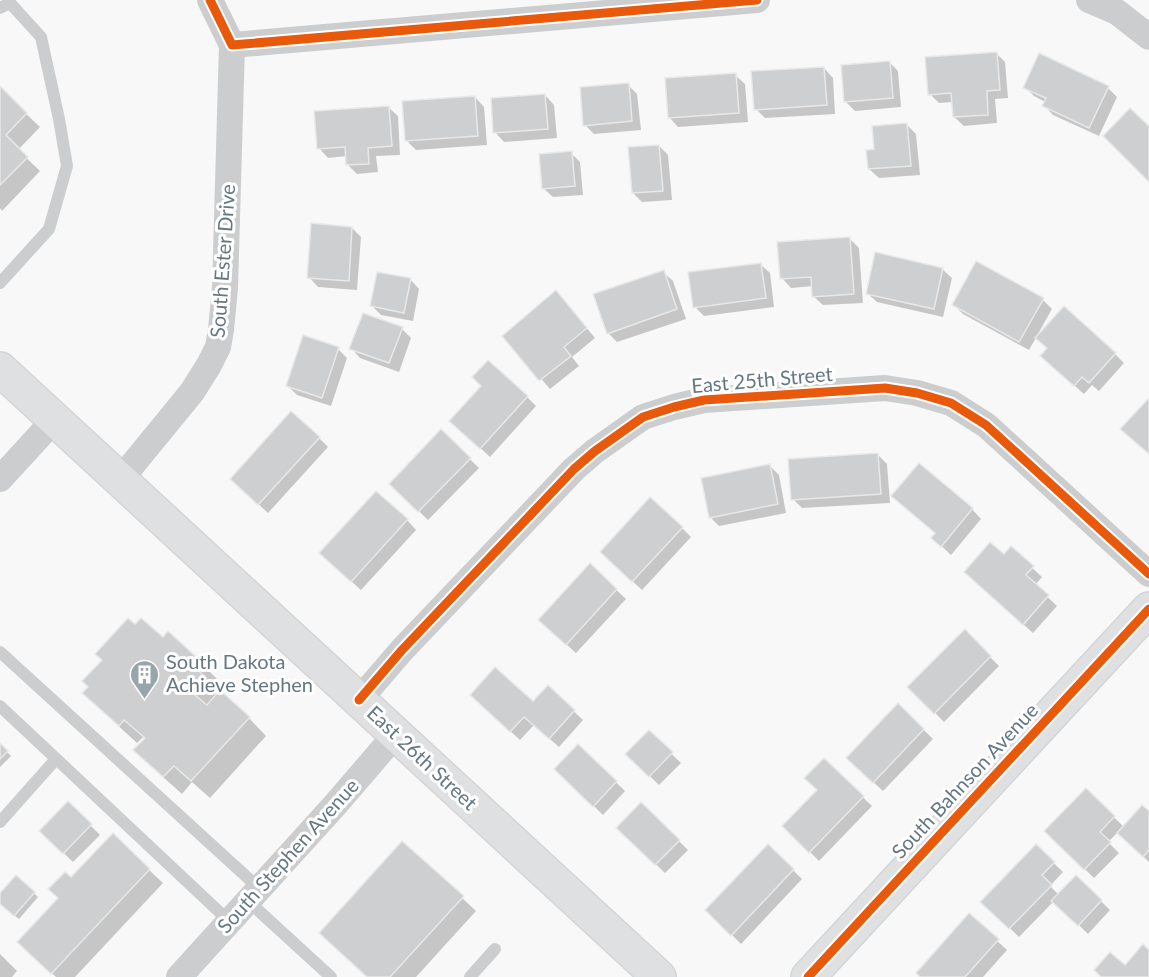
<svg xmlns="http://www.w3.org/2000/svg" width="1149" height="977" viewBox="0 0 1149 977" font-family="Lato,sans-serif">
  <rect width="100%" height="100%" fill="#f8f8f8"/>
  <g fill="#0003">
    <polygon points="996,53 1005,62 1008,98 995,99 997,123 964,126 954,117 953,102 939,103 930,94"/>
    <polygon points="889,62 898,71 901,107 855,111 846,102"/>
    <polygon points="824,68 833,78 835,114 765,118 756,109"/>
    <polygon points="735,75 745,84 748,122 678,127 669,117"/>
    <polygon points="628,85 637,94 641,130 594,134 585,125"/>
    <polygon points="1025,87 1108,88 1117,97 1099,136 1053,115 1044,105 1045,102 1034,96"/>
    <polygon points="0,89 40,127 18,150 40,171 2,211 0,208"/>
    <polygon points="545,95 554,105 557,138 504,142 495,132"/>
    <polygon points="475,97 484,107 487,145 416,150 406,140"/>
    <polygon points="388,107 398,116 400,155 376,156 378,172 357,174 348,165 347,156 328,158 319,148"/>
    <polygon points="907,125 916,134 920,175 879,178 869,169"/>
    <polygon points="659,146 668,155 672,200 642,202 633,193"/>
    <polygon points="571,153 580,162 583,195 553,197 543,188"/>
    <polygon points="352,228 361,237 357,290 318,287 309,277"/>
    <polygon points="850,239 859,248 863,303 823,305 813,296 813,286 791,288 782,278"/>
    <polygon points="760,264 770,273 774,307 704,316 695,307"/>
    <polygon points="942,269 952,278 943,317 877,302 867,293"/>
    <polygon points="663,272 673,281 686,319 617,342 608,333"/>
    <polygon points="410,279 419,289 413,321 381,315 372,306"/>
    <polygon points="1043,300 1052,309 1029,350 963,314 954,305"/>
    <polygon points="565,302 595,338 572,357 579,366 550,389 504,336"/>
    <polygon points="402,329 411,338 399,372 360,358 351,348"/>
    <polygon points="338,349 347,358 331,406 297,395 288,386"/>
    <polygon points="1048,349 1115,354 1124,363 1099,391 1092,385 1084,394 1051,365"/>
    <polygon points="483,386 527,397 536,406 490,457 461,430"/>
    <polygon points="441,431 479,468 428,520 391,484"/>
    <polygon points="319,438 328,447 268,513 241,488"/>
    <polygon points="878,455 887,464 890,503 802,508 793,499"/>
    <polygon points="770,466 779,475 786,513 719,526 710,517"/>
    <polygon points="893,496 972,509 981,519 951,555 933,538 936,534"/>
    <polygon points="407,520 416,530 361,590 330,562"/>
    <polygon points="682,528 691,537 642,590 611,561"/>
    <polygon points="1011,548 1042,577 1035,585 1057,606 1033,633 975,581 1004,556"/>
    <polygon points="590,565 626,599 576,653 549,629"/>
    <polygon points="135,626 163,639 203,665 220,682 215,689 249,718 266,736 210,798 192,782 182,794 153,768 146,739 143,737 137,743 102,711"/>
    <polygon points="965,632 999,666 944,722 910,687"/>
    <polygon points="548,687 583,720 559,747 534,725 520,740 481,704 534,703"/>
    <polygon points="898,705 933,739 883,791 857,767"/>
    <polygon points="649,732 681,763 659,785 627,754"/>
    <polygon points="0,745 11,756 0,767"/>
    <polygon points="578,746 625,791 603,815 556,769"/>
    <polygon points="824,760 872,806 819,861 784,826 818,790"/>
    <polygon points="1086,790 1124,827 1149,813 1149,862 1118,832 1108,842 1119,853 1094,878 1046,831"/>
    <polygon points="68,803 100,835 73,862 41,831"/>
    <polygon points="641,804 688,850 665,873 618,828"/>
    <polygon points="403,843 476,911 416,977 368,977"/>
    <polygon points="768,846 802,879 741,944 707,910"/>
    <polygon points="1036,846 1063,872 1050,886 1059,895 1076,877 1110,910 1088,934 1054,901 1019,937 982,902"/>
    <polygon points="149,870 163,883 75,977 56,977 33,955 60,898 71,879"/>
    <polygon points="16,877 38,897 19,919 0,903 0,895"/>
    <polygon points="969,915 1007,950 983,977 921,977"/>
    <polygon points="0,954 17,971 12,977 0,977"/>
  </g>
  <g fill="#cdcfd0" stroke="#e8e8e8" stroke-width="1.5">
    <polygon points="997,52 1000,90 987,91 988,115 953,117 951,93 928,95 925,57"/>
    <polygon points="1039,53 1109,86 1089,128 1042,106 1046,98 1023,88"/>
    <polygon points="890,61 893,98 844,102 841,65"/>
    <polygon points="824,67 827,105 754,110 751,71"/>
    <polygon points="736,73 739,113 668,118 665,78"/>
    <polygon points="629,83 632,121 583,126 580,87"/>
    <polygon points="0,86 27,113 6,135 28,157 0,185"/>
    <polygon points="545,94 548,129 493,133 491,98"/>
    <polygon points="475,96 478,136 405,141 402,101"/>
    <polygon points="389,106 392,146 368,148 369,164 346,165 345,147 317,149 314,111"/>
    <polygon points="1130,108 1149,126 1149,182 1103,136"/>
    <polygon points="907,123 911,166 868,169 866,150 874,149 872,126"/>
    <polygon points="659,145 663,191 632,193 628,147"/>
    <polygon points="572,151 575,186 542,189 539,154"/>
    <polygon points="311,223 352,227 349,281 307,278"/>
    <polygon points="850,237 854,294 812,297 811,277 780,279 777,242"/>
    <polygon points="875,252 943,268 934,309 866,294"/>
    <polygon points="976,261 1044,298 1019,342 952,305"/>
    <polygon points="761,263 766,298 693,308 688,272"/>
    <polygon points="664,270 677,309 607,334 593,294"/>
    <polygon points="377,272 411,278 404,313 370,306"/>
    <polygon points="556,290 587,328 564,347 571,356 539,381 502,336"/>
    <polygon points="1064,306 1116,353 1089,383 1082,377 1074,386 1040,356 1047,348 1035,338"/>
    <polygon points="363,313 403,327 389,363 349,349"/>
    <polygon points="303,335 339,347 322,398 286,386"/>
    <polygon points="488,360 528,396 480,449 449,421 481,386 472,377"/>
    <polygon points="1148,399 1149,400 1149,454 1120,429"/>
    <polygon points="291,411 320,437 258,505 230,479"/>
    <polygon points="441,429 471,458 418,512 389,484"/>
    <polygon points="878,453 881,494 791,500 788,459"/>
    <polygon points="919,463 973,508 941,547 931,538 935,533 891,496"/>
    <polygon points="770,464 778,504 709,518 701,478"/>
    <polygon points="376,491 408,519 351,582 319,553"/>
    <polygon points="650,497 683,527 632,582 600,552"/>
    <polygon points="990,542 1004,554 1011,546 1034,566 1026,575 1049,595 1023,625 964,572"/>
    <polygon points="590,563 617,589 566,645 538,620"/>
    <polygon points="128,618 135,624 141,618 163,637 168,631 204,664 198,670 204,676 190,691 207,705 220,690 250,717 191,781 174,766 163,777 133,750 145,738 124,720 119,726 82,693 88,687 82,681 102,660 95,654"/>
    <polygon points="965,629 991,656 934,714 907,687"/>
    <polygon points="495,667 533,701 548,685 575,710 549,739 524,717 510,732 470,695"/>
    <polygon points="898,703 924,729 873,783 846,758"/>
    <polygon points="649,730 673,752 649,777 625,754"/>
    <polygon points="0,743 8,751 0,759"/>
    <polygon points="578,744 617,781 593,807 554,769"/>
    <polygon points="824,758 864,796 809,853 782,826 817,790 804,778"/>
    <polygon points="1086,788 1115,816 1100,832 1111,842 1084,870 1044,831"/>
    <polygon points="68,801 92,824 63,854 39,831"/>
    <polygon points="641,802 680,840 655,865 616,828"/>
    <polygon points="1142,805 1149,811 1149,850 1143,857 1117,833"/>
    <polygon points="113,833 150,869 51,974 17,942 58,898 48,889 65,872 71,877"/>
    <polygon points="402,841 464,896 390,977 367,977 319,933"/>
    <polygon points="768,844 794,869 731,936 705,910"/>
    <polygon points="1036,844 1055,862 1042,875 1052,885 1009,929 980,902"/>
    <polygon points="16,875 35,892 14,916 0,904 0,893"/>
    <polygon points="1076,875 1102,900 1078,926 1051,901"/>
    <polygon points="969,913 999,939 965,977 920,977 916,973"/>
    <polygon points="1143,944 1149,950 1149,977 1101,977 1094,970 1110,952 1125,965"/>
  </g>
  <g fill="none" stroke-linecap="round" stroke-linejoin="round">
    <defs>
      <g id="secondary">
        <polyline points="0,369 659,977"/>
        <polyline points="808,977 1149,609"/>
      </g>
    </defs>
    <use href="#secondary" stroke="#d4d5d6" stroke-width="36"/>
    <g stroke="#cbcdce" stroke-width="12">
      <polyline points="0,8 10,3 41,37 59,119 67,166 49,229 0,283"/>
      <polyline points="0,652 259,888"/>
      <polyline points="0,706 229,921"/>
      <polyline points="0,822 56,759"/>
      <polyline points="248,901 331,977"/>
      <polyline points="470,977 495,949"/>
    </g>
    <g stroke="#cbcdce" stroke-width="26">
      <polyline points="210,0 232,45 757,0"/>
      <polyline points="1089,0 1117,12 1149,37"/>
      <polyline points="0,479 55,419"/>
      <polyline points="120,480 192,392 209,365 218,347 221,330 225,288 232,45"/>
      <polyline points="359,700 402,650 574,469 595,451 643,417 674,407 704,400 885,388 917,393 951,403 986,425 1149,574"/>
      <polyline points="179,977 335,805 396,734"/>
    </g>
    <use href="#secondary" stroke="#dfe0e1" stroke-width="33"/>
    <defs>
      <g id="cycleway">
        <polyline points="210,0 232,45 757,0"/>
        <polyline points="359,700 402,650 574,469 595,451 643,417 674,407 704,400 885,388 917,393 951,403 986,425 1149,574"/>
        <polyline points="808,977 1149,609"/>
      </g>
    </defs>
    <use href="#cycleway" stroke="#fff" stroke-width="13"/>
    <use href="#cycleway" stroke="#e8590c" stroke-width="9"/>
  </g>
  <defs>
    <symbol id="building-pin" viewBox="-11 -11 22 30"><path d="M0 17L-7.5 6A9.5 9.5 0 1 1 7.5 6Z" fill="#98a5ab" stroke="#fff"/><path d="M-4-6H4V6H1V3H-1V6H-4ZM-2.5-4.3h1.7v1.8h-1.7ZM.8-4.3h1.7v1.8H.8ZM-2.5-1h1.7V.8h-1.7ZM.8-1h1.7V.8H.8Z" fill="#fff"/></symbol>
  </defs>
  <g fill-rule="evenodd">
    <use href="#building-pin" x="128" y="658" width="33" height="45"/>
  </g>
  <g text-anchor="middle" stroke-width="6" stroke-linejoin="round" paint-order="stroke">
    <g font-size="20" fill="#657882" stroke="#fff">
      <text transform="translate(223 261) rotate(-86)" y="7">South Ester Drive</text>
      <text transform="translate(762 380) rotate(-5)" y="7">East 25th Street</text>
      <text transform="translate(422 758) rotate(43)" y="7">East 26th Street</text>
      <text transform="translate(965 781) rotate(-47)" y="7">South Bahnson Avenue</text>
      <text transform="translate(288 856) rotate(-48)" y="7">South Stephen Avenue</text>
    </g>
    <g font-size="20" fill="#657882" stroke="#fff" text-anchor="start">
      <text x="166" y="669">South Dakota<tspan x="166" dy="23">Achieve Stephen</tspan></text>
    </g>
  </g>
</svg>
